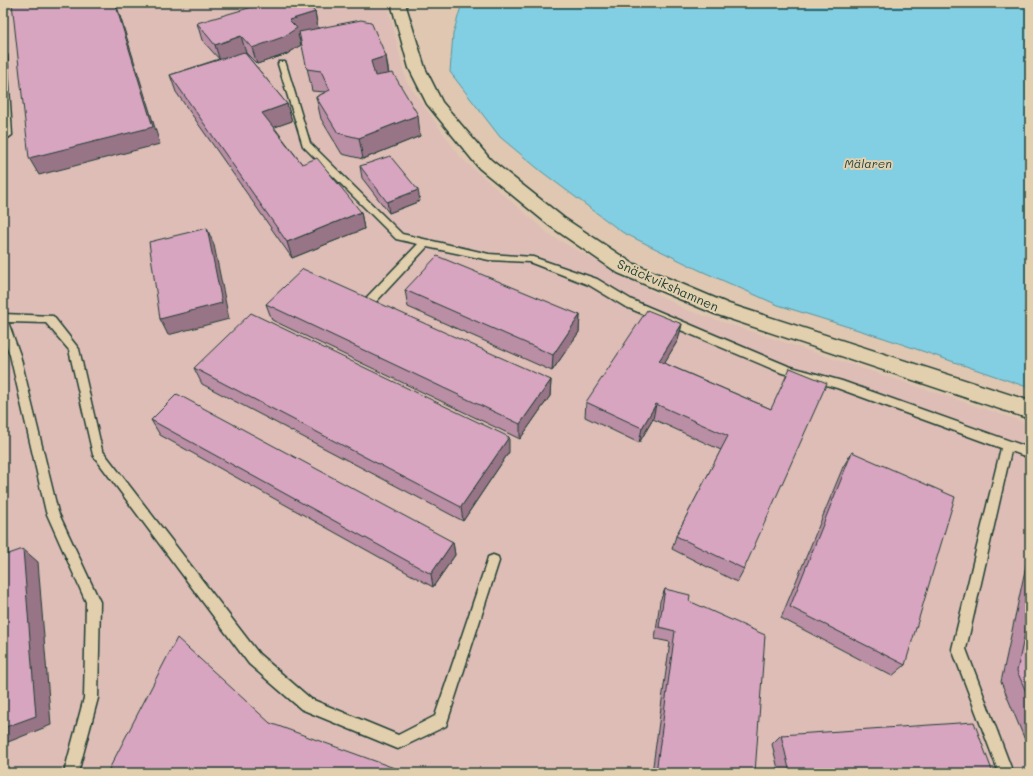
<svg xmlns="http://www.w3.org/2000/svg" width="1033" height="776" viewBox="0 0 1033 776" font-family="Mali,sans-serif">
  <rect width="100%" height="100%" fill="#dfc7b1"/>
  <filter id="ink" filterUnits="userSpaceOnUse"><feTurbulence type="fractalNoise" baseFrequency=".025" numOctaves="2"/><feDisplacementMap in="SourceGraphic" scale="8" xChannelSelector="R" yChannelSelector="G"/><feConvolveMatrix kernelMatrix="1 2 1 2 8 2 1 2 1" color-interpolation-filters="sRGB"/></filter>
  <g filter="url(#ink)">
    <polygon fill="#ddbdb6" points="3,3 387,3 406,81 460,157 551,236 686,310 1030,424 1030,773 3,773"/>
    <polygon fill="#82cee2" stroke="#5a949c" points="462,3 1030,3 1030,388 884,338 778,305 699,270 622,232 542,172 500,137 450,72 453,34"/>
    <g fill="none" stroke-linecap="round" stroke-linejoin="round">
      <defs>
        <g id="service">
          <polygon points="3,53 7,55 12,135 8,138 4,135"/>
          <polygon points="279,62 285,62 286,64 310,143 402,234 489,254 533,257 597,279 632,300 788,366 842,381 1030,448 1030,458 1011,451 966,649 1013,773 999,773 952,649 1001,448 837,388 782,373 624,306 589,285 529,262 489,260 427,247 374,304 366,304 365,301 366,298 418,244 396,239 303,146 278,64"/>
          <polygon points="3,314 53,316 79,349 102,450 259,654 311,699 398,735 435,716 487,561 488,557 493,555 498,557 499,561 446,726 398,749 301,709 249,664 93,455 69,350 46,323 8,322 20,355 58,512 100,602 98,698 78,773 64,773 84,698 86,602 46,512 10,355 3,336"/>
        </g>
        <polygon id="minor" points="391,3 405,3 425,68 442,102 491,160 564,218 632,263 729,304 1030,401 1030,419 715,314 618,273 550,226 479,168 427,104 409,68"/>
      </defs>
      <use href="#service" stroke="#1f3d34" stroke-width="3"/>
      <use href="#minor" stroke="#1f3d34" stroke-width="3"/>
      <use href="#service" fill="#e1cfad" fill-rule="evenodd"/>
      <use href="#minor" fill="#e1cfad" fill-rule="evenodd"/>
    </g>
    <g fill="#ba8ea5" stroke="#1f3d34">
      <polygon points="315,12 318,28 386,56 389,74 420,136 363,159 342,154 321,119 316,97 326,92 312,91 300,34 298,35 301,45 287,54 257,64 246,53 245,53 287,104 292,121 274,127 302,164 361,212 364,229 292,258 176,92 170,75 219,59 202,40 197,23"/>
      <polygon points="360,166 420,201 389,213 362,178"/>
      <polygon points="405,290 580,315 579,332 552,371 408,307"/>
      <polygon points="266,304 551,380 550,396 520,439 272,320"/>
      <polygon points="682,324 678,340 664,363 771,409 744,569 737,582 672,549 676,536 721,450 653,419 639,443 585,417 586,402"/>
      <polygon points="194,368 509,452 463,521 202,384"/>
      <polygon points="151,420 453,542 455,555 433,587 160,435"/>
      <polygon points="852,452 905,665 892,676 781,618 843,467"/>
      <polygon points="1030,547 1030,752 1001,682"/>
      <polygon points="665,589 689,601 755,773 652,773 670,642 655,639 660,601"/>
      <polygon points="781,735 993,773 779,773 772,744"/>
    </g>
    <g fill="#977486" stroke="#1f3d34">
      <polygon points="115,3 116,3 160,144 39,175 29,158"/>
      <polygon points="315,12 318,29 298,35 301,45 287,54 257,64 252,48 289,20"/>
      <polygon points="241,36 246,53 220,61 215,45"/>
      <polygon points="386,56 389,77 374,83 371,61"/>
      <polygon points="287,104 292,121 267,130 262,113"/>
      <polygon points="418,115 420,136 363,159 359,138"/>
      <polygon points="418,190 420,201 389,213 387,202"/>
      <polygon points="361,212 364,229 292,258 287,242"/>
      <polygon points="207,228 214,245 229,319 168,335 160,319"/>
      <polygon points="580,315 579,332 552,371 553,355"/>
      <polygon points="682,324 678,340 656,377 659,361"/>
      <polygon points="551,380 550,396 520,439 520,424"/>
      <polygon points="656,404 653,419 639,443 642,428"/>
      <polygon points="3,433 9,572 3,567"/>
      <polygon points="509,437 509,452 463,521 461,507"/>
      <polygon points="453,542 455,555 433,587 431,574"/>
      <polygon points="23,549 38,562 51,725 3,744 3,728"/>
    </g>
    <g fill="#d8a5c0" stroke="#1f3d34">
      <polygon points="12,3 115,3 153,127 29,158"/>
      <polygon points="266,3 306,3 315,12 289,20 297,28 283,37 252,48 241,36 215,45 197,23"/>
      <polygon points="361,20 371,22 386,56 371,61 375,76 393,73 418,115 359,138 338,133 316,97 330,90 321,71 307,69 299,32"/>
      <polygon points="244,52 287,104 262,113 302,164 317,158 361,212 287,242 170,75"/>
      <polygon points="390,156 418,190 387,202 360,166"/>
      <polygon points="207,228 222,303 160,319 149,242"/>
      <polygon points="437,256 580,315 553,355 405,290"/>
      <polygon points="303,269 551,380 520,424 266,304"/>
      <polygon points="647,310 682,324 659,361 771,409 790,368 827,383 744,569 676,536 728,436 656,404 642,428 586,402"/>
      <polygon points="251,313 509,437 461,507 194,368"/>
      <polygon points="177,394 453,542 431,574 151,420"/>
      <polygon points="852,452 955,497 905,665 790,607"/>
      <polygon points="23,549 36,716 3,728 3,556"/>
      <polygon points="665,589 690,595 689,601 765,635 755,773 656,773 675,631 659,627"/>
      <polygon points="1030,609 1030,701 1017,671"/>
      <polygon points="177,638 270,723 408,773 107,773"/>
      <polygon points="974,722 993,773 790,773 781,735"/>
    </g>
  </g>
  <g text-anchor="middle" stroke-width="4" stroke-linejoin="round" paint-order="stroke">
    <g font-size="12" font-style="italic" fill="#24443d" stroke="#e1cfad">
      <text x="868" y="168">Mälaren</text>
    </g>
    <g font-size="13" fill="#1f3d34" stroke="#e1cfad">
      <text transform="translate(668 285) rotate(24)" y="5">Snäckvikshamnen</text>
    </g>
  </g>
  <rect width="1033" height="776" fill="none" stroke="#e1cfad" stroke-width="16"/>
  <rect x="8" y="8" width="1017" height="760" fill="none" stroke="#1f3d34" stroke-width="1.5" filter="url(#ink)"/>
</svg>
